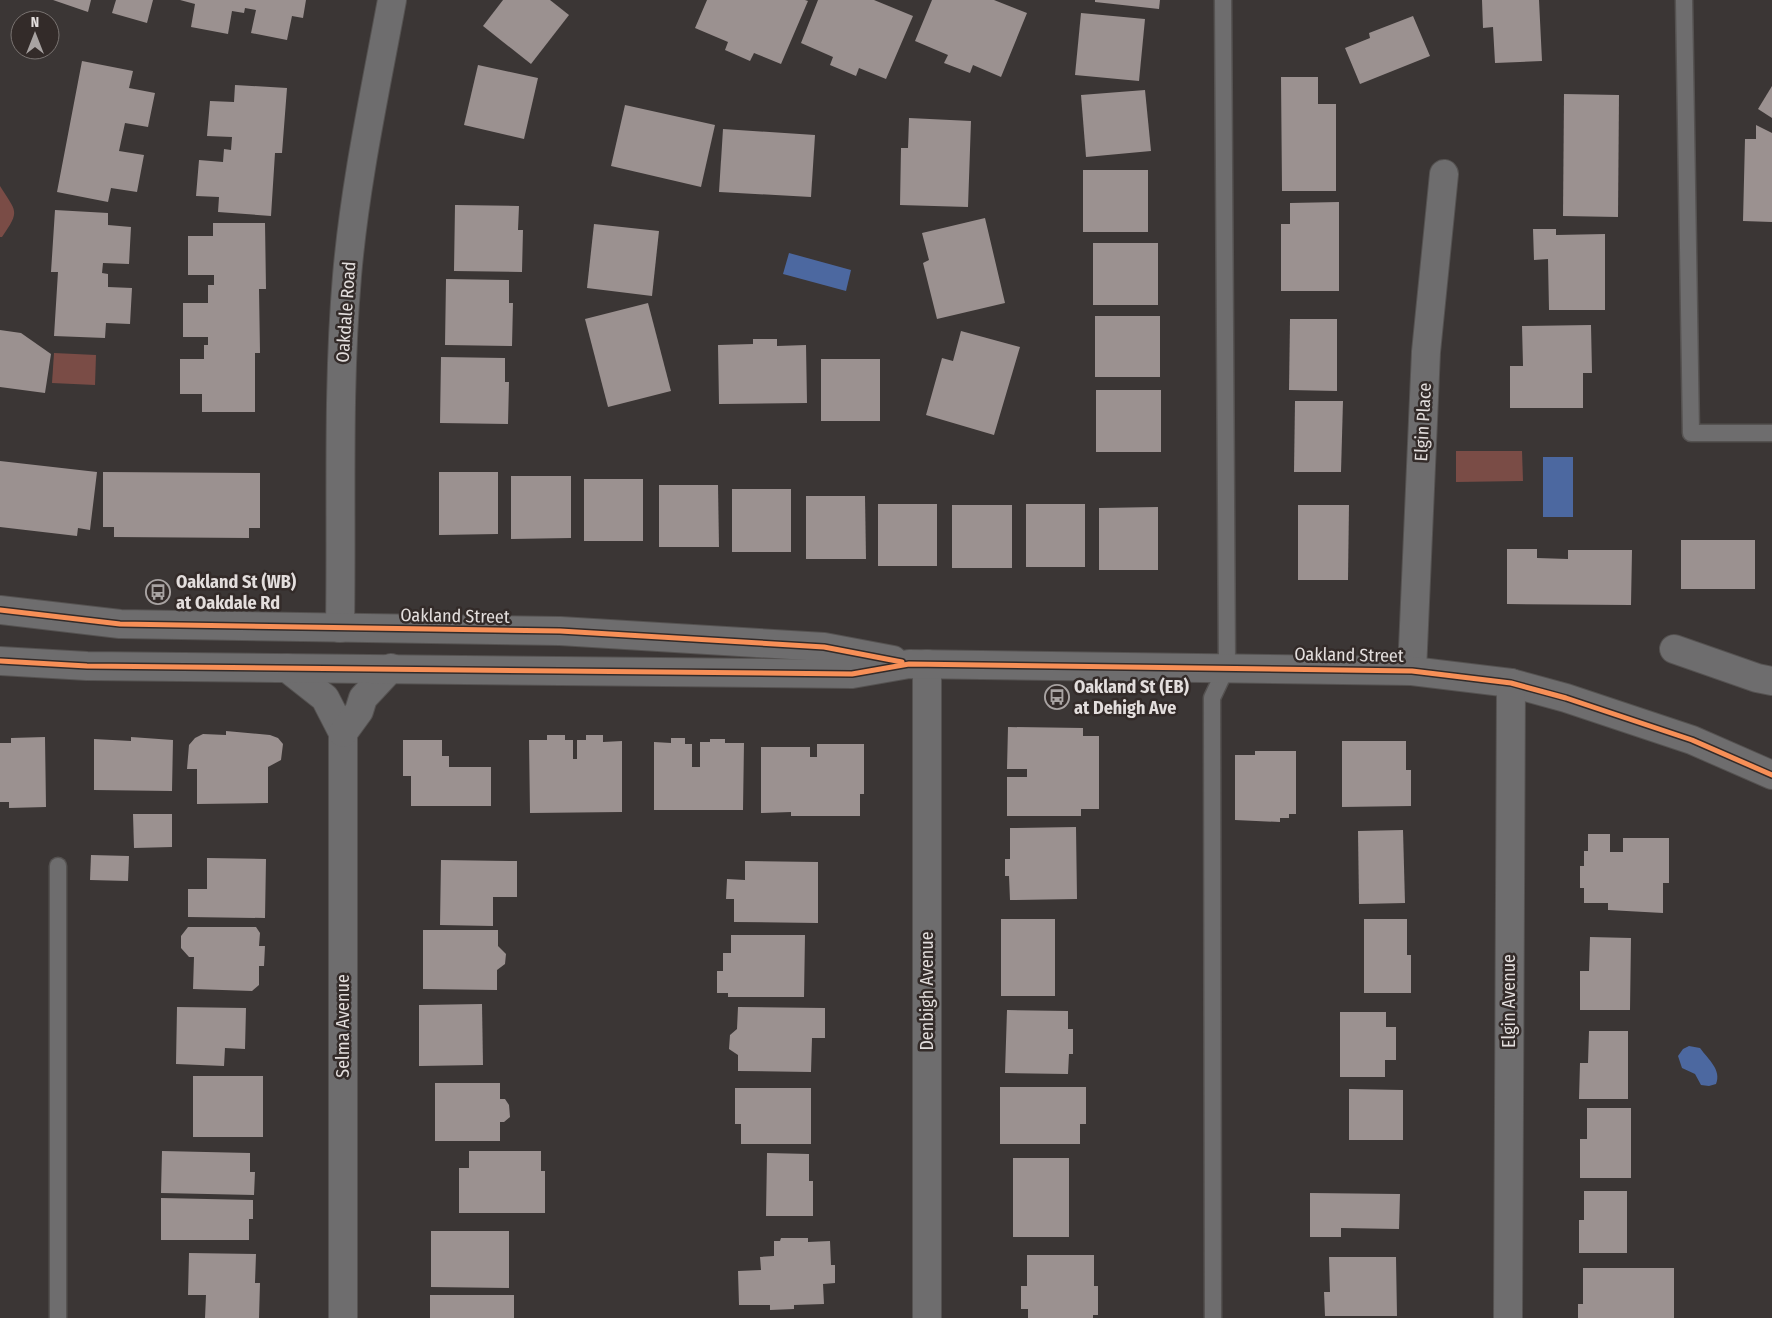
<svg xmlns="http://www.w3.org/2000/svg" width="1772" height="1318" viewBox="0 0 1772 1318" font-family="'Fira Sans Condensed',sans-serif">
  <rect width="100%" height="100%" fill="#3b3635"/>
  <g fill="#7a4c46">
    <path d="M0 186C16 212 21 210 2 237H0Z"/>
    <polygon points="54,353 96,355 95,385 52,383"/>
    <polygon points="1456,451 1522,451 1523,481 1456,482"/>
  </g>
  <g fill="#4c68a0">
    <polygon points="789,253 851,270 846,291 783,274"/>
    <rect x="1543" y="457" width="30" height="60"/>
    <path d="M1689 1046 1700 1048C1708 1059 1722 1070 1716 1084L1709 1086 1701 1085 1695 1074 1682 1068 1678 1056 1683 1049Z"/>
  </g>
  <g fill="#9b9190">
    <polygon points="53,0 91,0 88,12"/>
    <polygon points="116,0 153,0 147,23 112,13"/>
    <polygon points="180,0 306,0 303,18 292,16 287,40 251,33 256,10 245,8 244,13 232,11 228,34 191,27 195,4"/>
    <polygon points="503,0 550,0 569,15 531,64 483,26"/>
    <polygon points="707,0 805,0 808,1 781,64 754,53 750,61 725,50 728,42 695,28"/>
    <polygon points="818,0 874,0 913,16 886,79 859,68 856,76 830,65 833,57 801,43"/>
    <polygon points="932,0 994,0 1027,13 1001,77 973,65 970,73 944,63 948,55 915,41"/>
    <polygon points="1095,0 1160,0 1159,9 1095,2"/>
    <polygon points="1482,0 1539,0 1542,61 1495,63 1493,27 1483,28"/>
    <polygon points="1081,13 1145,19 1139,81 1075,75"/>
    <polygon points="1413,16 1430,56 1360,84 1345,48 1370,38 1369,33"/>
    <polygon points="82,61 133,71 129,88 155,93 148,127 125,123 119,151 144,155 137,192 111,188 108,202 57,192"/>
    <polygon points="478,65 538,78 524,139 464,125"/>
    <polygon points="1281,77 1318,77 1318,104 1336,104 1336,191 1282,191"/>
    <polygon points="235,85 287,88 282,153 275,153 271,216 218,212 219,197 196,196 199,160 223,162 224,149 231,150 232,137 207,136 210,101 234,102"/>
    <polygon points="1772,86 1772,118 1758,109"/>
    <polygon points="1145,90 1151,151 1086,157 1081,95"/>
    <polygon points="1564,94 1619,95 1618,217 1563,216"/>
    <polygon points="625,105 715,125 701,187 611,166"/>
    <polygon points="909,118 971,121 968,207 900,205 901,148 908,148"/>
    <polygon points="1756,125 1772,133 1772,222 1743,221 1745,139 1756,139"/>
    <polygon points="723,129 815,135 811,197 719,192"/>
    <rect x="1083" y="170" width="65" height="62"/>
    <polygon points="1339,202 1339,291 1281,291 1281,224 1290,224 1290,203"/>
    <polygon points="455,205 519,206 518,230 523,230 522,272 454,271"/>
    <polygon points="55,210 108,213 108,225 131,227 129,264 103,263 102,273 108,274 108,287 132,288 130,324 106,323 105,338 54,336 58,272 51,272"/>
    <polygon points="985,218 1005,303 937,319 923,263 929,260 922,233"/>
    <polygon points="213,223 265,223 266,289 259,289 260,353 255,353 255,412 202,412 202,394 180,394 180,359 204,359 204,345 208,345 208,337 183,337 183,303 208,303 208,285 214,285 214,275 188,275 188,236 213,236"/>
    <polygon points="594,224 659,231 652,296 587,288"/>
    <polygon points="1533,229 1556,229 1556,235 1605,234 1605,310 1549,310 1548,259 1534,260"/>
    <rect x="1093" y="243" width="65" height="62"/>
    <polygon points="446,279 509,280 509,303 513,303 512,346 445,345"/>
    <polygon points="648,303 671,391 608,407 585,319"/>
    <rect x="1095" y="316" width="65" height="61"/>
    <polygon points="1290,319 1337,319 1337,391 1289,390"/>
    <polygon points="1591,325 1592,373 1583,373 1583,408 1510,408 1510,366 1523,366 1522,326"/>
    <polygon points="0,330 21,333 51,354 45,393 0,387"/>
    <polygon points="961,331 1020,347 994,435 926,415 942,358 953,361"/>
    <polygon points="753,339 777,339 777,346 806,345 807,403 719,404 718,345 753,344"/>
    <polygon points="441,357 505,358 505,382 509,382 508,424 440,423"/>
    <rect x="821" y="359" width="59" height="62"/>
    <rect x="1096" y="390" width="65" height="62"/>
    <polygon points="1295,401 1343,401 1341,472 1294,472"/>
    <polygon points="0,461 97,472 90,530 78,528 77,536 0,527"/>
    <polygon points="103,472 260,473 260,528 249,528 249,538 114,537 114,527 103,527"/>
    <polygon points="439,472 498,472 498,534 439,535"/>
    <polygon points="511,476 571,476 571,538 511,539"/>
    <rect x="584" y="479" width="59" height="62"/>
    <polygon points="659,485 718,485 719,547 659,547"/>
    <rect x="732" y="489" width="59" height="63"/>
    <polygon points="806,496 865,496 866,559 806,559"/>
    <rect x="878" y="504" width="59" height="62"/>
    <rect x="1026" y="504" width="59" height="63"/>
    <rect x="952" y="505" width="60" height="63"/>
    <polygon points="1298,505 1349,505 1348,580 1298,580"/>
    <polygon points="1158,507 1158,570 1099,570 1099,508"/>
    <rect x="1681" y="540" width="74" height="49"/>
    <polygon points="1507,549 1537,549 1537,558 1568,559 1568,550 1632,550 1631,605 1507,604"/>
    <polygon points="1008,727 1083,728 1083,736 1099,736 1099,809 1081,809 1081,816 1007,816 1007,777 1027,777 1027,769 1007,769"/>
    <polygon points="226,731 270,735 278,738 283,744 281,760 268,767 268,803 197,804 197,769 187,769 189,745 195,738 203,734 226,735"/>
    <polygon points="547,735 565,735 565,740 573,740 573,759 577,759 577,740 586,740 586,735 603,735 603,742 622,741 622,812 530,813 529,740 547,740"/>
    <polygon points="45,737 46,807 9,808 9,802 0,802 0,743 11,743 11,738"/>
    <polygon points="131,737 173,740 172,791 94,790 94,739 131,741"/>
    <polygon points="671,738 685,738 685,744 692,744 692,767 700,767 700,742 710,742 710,739 725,739 725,743 744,743 743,810 654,810 654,742 671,743"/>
    <polygon points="403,740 442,740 442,756 449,756 449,767 491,767 491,806 411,806 411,776 403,776"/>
    <polygon points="1342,741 1406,741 1406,770 1411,770 1411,806 1342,807"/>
    <polygon points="817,744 864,744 864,794 860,794 860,816 791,816 791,812 761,813 761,747 810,747 810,757 817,757"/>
    <polygon points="1255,751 1296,751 1296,814 1289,814 1289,818 1280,818 1280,822 1235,820 1235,755 1255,755"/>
    <polygon points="133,814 172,814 172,847 134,848"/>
    <polygon points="1076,827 1077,899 1010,900 1009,876 1005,876 1005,859 1010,859 1010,828"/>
    <polygon points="1403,830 1405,903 1359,904 1358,831"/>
    <polygon points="1588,834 1610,834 1610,852 1623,852 1623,838 1669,838 1669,883 1663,883 1663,913 1608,910 1608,903 1584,903 1584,888 1580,888 1580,866 1584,866 1584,851 1588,851"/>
    <polygon points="91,855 129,856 128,881 90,880"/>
    <polygon points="207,858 266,859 265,918 188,917 188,889 207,889"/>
    <polygon points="441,860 517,861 517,897 493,897 493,926 440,925"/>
    <polygon points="745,861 818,862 818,923 734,922 734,899 726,899 727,879 745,880"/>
    <rect x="1001" y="919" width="54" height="77"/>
    <polygon points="1364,919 1407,919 1407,955 1411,955 1411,993 1364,993"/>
    <polygon points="188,927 256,927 260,933 259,946 265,946 264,966 259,966 259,985 252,991 193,989 194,957 189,957 181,948 181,936"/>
    <polygon points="423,930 498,930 498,946 506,954 505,964 497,970 497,990 423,989"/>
    <polygon points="731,935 805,935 804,997 728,997 728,993 717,993 717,971 723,971 723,953 731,953"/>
    <polygon points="1590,937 1631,938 1630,1010 1580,1010 1580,971 1589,971"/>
    <polygon points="482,1004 483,1065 419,1066 419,1005"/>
    <polygon points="177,1007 246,1008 245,1049 225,1048 224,1066 176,1064"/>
    <polygon points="738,1007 825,1008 825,1038 812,1038 811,1072 738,1071 738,1055 729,1049 730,1035 737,1029"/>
    <polygon points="1007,1010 1068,1011 1068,1029 1073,1029 1073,1054 1069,1054 1068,1074 1005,1073"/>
    <polygon points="1340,1012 1386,1012 1386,1027 1396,1027 1396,1060 1385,1060 1385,1077 1340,1077"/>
    <polygon points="1589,1031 1628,1031 1628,1099 1579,1099 1580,1063 1588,1063"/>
    <rect x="193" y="1076" width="70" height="61"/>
    <polygon points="435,1083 500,1083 500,1099 505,1099 509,1105 510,1117 504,1122 500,1122 500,1141 435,1141"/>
    <polygon points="1000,1087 1086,1087 1086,1124 1080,1124 1080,1144 1000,1144"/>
    <polygon points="735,1088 811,1088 811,1144 741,1144 741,1124 735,1124"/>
    <polygon points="1349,1089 1403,1090 1403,1140 1349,1140"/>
    <polygon points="1587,1108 1631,1108 1631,1178 1580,1178 1580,1139 1587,1139"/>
    <polygon points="162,1151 250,1153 250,1172 255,1172 254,1195 161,1193"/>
    <polygon points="469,1151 541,1151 541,1171 545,1171 545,1213 459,1213 459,1168 469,1168"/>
    <polygon points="767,1153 809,1154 809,1181 813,1181 813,1216 766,1216"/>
    <rect x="1013" y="1158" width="56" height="79"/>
    <polygon points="1584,1191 1627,1191 1627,1253 1579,1253 1579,1220 1584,1220"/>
    <polygon points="1310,1193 1400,1194 1399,1229 1341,1228 1341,1237 1310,1237"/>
    <polygon points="161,1198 253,1200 253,1219 249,1219 249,1240 161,1240"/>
    <polygon points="431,1231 509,1231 509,1288 431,1287"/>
    <polygon points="781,1238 808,1238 808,1242 830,1241 831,1265 835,1265 835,1283 823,1284 824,1304 794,1305 794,1309 770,1310 770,1305 739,1305 738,1271 761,1270 760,1257 774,1256 774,1241 780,1241"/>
    <polygon points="189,1253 256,1254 255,1283 260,1283 259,1318 205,1318 206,1295 188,1295"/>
    <polygon points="1027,1255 1094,1255 1094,1286 1098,1286 1098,1315 1093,1315 1093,1318 1028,1318 1028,1309 1021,1309 1021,1286 1027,1286"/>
    <polygon points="1329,1257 1396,1257 1397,1316 1325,1316 1324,1292 1330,1292"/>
    <polygon points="1583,1268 1674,1268 1674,1318 1578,1318 1578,1304 1583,1304"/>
    <rect x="430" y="1295" width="84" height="23"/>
  </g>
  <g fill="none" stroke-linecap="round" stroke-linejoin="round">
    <defs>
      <g id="service">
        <polyline points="1684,0 1691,433 1772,433"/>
        <polyline points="58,1318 58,866"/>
        <polyline points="1213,1318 1212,698 1227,666 1223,0"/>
      </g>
      <g id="minor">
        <path d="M340 628C342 511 337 393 347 276 355 183 375 92 392 0"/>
        <polyline points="1674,649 1757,678 1772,681"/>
        <polyline points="927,664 927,1318"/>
        <polyline points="287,668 325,698 343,733 343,1318"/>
        <polyline points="1412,671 1426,352 1444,174"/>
        <polyline points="343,733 359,711 363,698 391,668"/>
      </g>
      <g id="tertiary">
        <polyline points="0,610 120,624 560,631 824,647 893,660"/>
        <polyline points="0,661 87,666 852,674 909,664 1412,671 1511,683 1566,698 1692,740 1772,775"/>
        <polyline points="1508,1318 1511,683"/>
      </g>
    </defs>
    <use href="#service" stroke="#555251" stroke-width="19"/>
    <use href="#minor" stroke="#555251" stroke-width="30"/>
    <use href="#tertiary" stroke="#555251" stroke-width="30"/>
    <use href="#service" stroke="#6e6d6e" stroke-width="16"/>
    <use href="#minor" stroke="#6e6d6e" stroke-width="28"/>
    <use href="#tertiary" stroke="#6e6d6e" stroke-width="28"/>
    <defs>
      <g id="cycleway">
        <polyline points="0,610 120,624 560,631 824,647 902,662"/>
        <polyline points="0,661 87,666 852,674 909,664 1412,671 1511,683 1566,698 1692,740 1772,775"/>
      </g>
    </defs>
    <use href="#cycleway" stroke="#332b29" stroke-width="8"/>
    <use href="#cycleway" stroke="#f78f57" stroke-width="5"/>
  </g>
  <defs>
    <symbol id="bus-ring" viewBox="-11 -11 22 22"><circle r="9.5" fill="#332b29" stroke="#a8a3a2" stroke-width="1.5"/><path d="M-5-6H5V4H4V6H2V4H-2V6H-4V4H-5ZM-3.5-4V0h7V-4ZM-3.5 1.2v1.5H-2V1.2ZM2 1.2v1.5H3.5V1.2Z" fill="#a8a3a2"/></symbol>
  </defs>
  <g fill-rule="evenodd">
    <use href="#bus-ring" x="144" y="578" width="28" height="28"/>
    <use href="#bus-ring" x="1043" y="683" width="28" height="28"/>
  </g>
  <g text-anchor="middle" stroke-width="5" stroke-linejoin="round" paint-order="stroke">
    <g font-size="18" fill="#e3dedd" stroke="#332b29">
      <text transform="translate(346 312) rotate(-86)" y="6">Oakdale Road</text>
      <text transform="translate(1423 422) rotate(-87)" y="6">Elgin Place</text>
      <text transform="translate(455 616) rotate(1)" y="6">Oakland Street</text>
      <text transform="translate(1349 655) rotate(1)" y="6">Oakland Street</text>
      <text transform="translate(927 991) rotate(-90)" y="6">Denbigh Avenue</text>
      <text transform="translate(1509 1001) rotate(-90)" y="6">Elgin Avenue</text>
      <text transform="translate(343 1026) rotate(-90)" y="6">Selma Avenue</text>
    </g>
    <g font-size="18" font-weight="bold" fill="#e3dedd" stroke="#332b29" text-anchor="start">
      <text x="176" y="588">Oakland St (WB)<tspan x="176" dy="21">at Oakdale Rd</tspan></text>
      <text x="1074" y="693">Oakland St (EB)<tspan x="1074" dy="21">at Dehigh Ave</tspan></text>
    </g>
  </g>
  <g transform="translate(35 35)"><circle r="24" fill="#332b29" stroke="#797371"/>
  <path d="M0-4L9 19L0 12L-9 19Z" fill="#a8a3a2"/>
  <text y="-8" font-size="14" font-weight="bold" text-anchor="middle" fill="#e3dedd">N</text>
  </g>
</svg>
